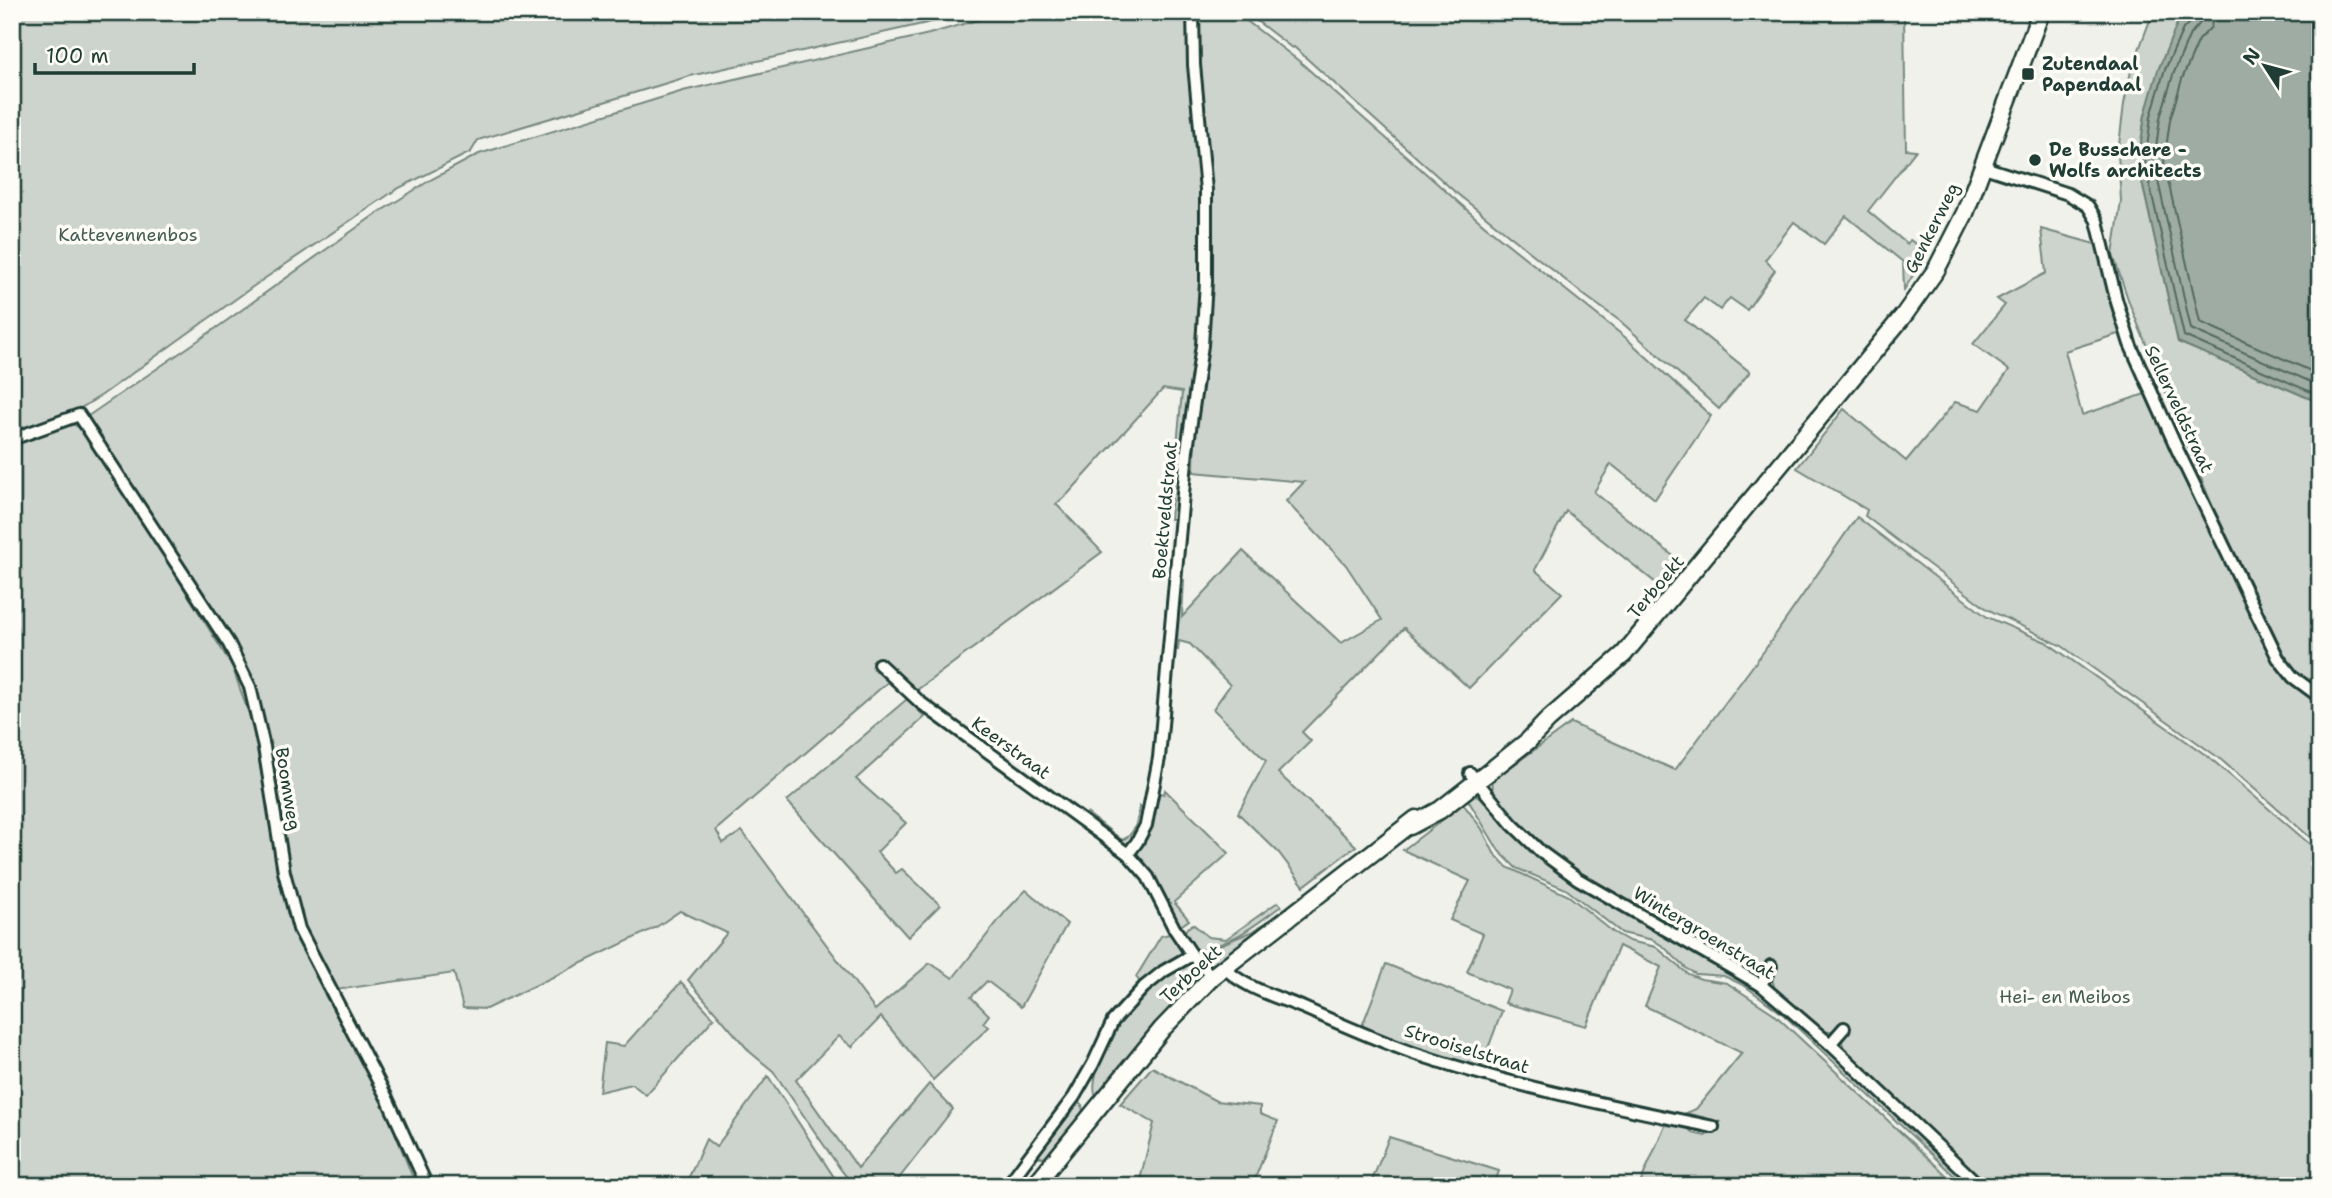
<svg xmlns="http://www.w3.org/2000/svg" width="2332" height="1198" viewBox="0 0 2332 1198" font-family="'Shantell Sans',sans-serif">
  <rect width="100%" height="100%" fill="#f0f1eb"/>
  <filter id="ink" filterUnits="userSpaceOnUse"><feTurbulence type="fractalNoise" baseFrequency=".0143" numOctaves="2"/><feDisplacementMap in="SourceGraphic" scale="14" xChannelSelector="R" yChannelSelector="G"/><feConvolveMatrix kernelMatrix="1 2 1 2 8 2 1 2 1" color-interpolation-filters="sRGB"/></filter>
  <g filter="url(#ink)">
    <g fill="#cdd3cd" stroke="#768880" stroke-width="2">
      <polygon points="12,12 976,12 690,76 478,140 471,152 397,189 258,283 102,395 76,411 12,433"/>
      <polygon points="1005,12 1189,12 1202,206 1201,275 1199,337 1177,519 1170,519 1182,392 1163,389 1068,494 1056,504 1102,552 917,690 885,662 876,670 889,681 716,830 723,843 742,831 875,1010 930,963 953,978 1006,911 1026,890 1067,924 1021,1007 987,981 971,997 989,1015 983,1023 989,1027 933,1080 881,1017 852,1047 839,1036 796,1080 858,1168 929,1084 953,1109 897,1181 903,1186 854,1186 841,1170 773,1071 750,1052 688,980 727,933 680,911 655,928 486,1009 463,1008 454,973 336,990 304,929 285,859 266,732 253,687 238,650 87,420 88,416 222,324 373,216 432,179 479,154 683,91 929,34"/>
      <polygon points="1197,12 1235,12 1299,61 1484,225 1626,338 1711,416 1655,499 1611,464 1594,492 1682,563 1661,587 1566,511 1535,570 1562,593 1469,688 1404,628 1302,732 1311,741 1278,773 1356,846 1304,886 1279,853 1238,813 1266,761 1213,709 1230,685 1190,644 1179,641 1178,650 1174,649 1180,580 1184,580 1182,617 1243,551 1341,643 1382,620 1346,565 1286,501 1304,482 1194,472 1195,428 1208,316"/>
      <polygon points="1245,12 1904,12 1906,149 1916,150 1868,211 1907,244 1910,240 1921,248 1935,227 1940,231 1904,290 1903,262 1846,216 1824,244 1794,222 1765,260 1775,270 1747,310 1730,298 1720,310 1704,298 1685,320 1750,372 1719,409 1620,321 1584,295 1455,192 1294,47 1292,48"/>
      <polygon points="2153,12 2190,12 2177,24 2145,115 2138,164 2178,342 2320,403 2320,690 2298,674 2288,662 2212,505 2130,305 2113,255 2121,201 2118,153 2124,104 2131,71"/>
      <polygon points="2041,229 2095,244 2099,249 2121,333 2065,351 2082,415 2145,394 2174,457 2288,681 2320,703 2320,846 2219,758 2062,646 1987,609 1865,516 1867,510 1797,468 1844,409 1906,461 1955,402 1981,410 2009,370 1973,344 2005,305 1997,299 2046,273"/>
      <polygon points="71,423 83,430 162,546 162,553 232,666 252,723 288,915 327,999 380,1094 416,1186 12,1186 12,443"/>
      <path d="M1857 517 1987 617 2046 642 2210 758 2320 853V1186H1984L1845 1052 1842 1042 1844 1035 1836 1030 1827 1032 1819 1027 1774 987 1772 977 1775 969 1767 964 1758 972H1748C1722 956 1696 941 1669 926 1613 893 1556 865 1511 816 1503 807 1490 794 1493 780L1571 723 1675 770 1764 651Z"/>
      <polygon points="907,699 925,717 856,779 906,823 877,852 896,873 902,869 940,905 908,937 787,801"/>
      <polygon points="1165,790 1229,853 1174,902 1189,920 1179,927 1161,890 1137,854 1157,793 1164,794"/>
      <polygon points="1473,794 1485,799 1540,858 1554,869 1777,1003 1972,1186 1965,1186 1784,1015 1745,986 1724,976 1696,974 1687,969 1664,947 1653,940 1622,933 1566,889 1516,868 1499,851 1468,800"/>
      <polygon points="1462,805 1464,805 1482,829 1494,853 1507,867 1569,896 1613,932 1629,941 1656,947 1688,974 1701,979 1727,983 1773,1013 1958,1186 1639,1186 1665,1125 1687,1127 1693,1133 1705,1136 1712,1132 1717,1132 1720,1122 1686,1113 1696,1109 1742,1053 1645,1006 1661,967 1619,946 1586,1026 1505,1003 1510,990 1467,972 1483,934 1450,920 1470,881 1403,850"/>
      <path d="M1140 806 1146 811 1131 844 1121 845 1084 816 1087 813 1122 840C1136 834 1137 821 1140 806Z"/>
      <path d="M1278 902 1281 906C1256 925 1227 947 1195 951L1184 936 1186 929 1193 924 1208 937 1226 939Z"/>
      <polygon points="1283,910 1283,912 1217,964 1207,963 1198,954 1253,931"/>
      <polygon points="1173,933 1186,952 1147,982 1140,982 1136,977 1161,936"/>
      <path d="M1186 962H1193L1200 971 1197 984 1097 1098C1086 1083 1112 1027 1123 1013 1139 992 1164 975 1186 962Z"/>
      <polygon points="1386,964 1502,1011 1481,1067 1416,1049 1362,1026"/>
      <polygon points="681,982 714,1018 646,1095 632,1084 599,1092 605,1043 624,1046"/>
      <polygon points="1152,1067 1216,1101 1260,1106 1260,1114 1278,1121 1252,1186 1153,1186 1141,1176 1154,1123 1120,1104"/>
      <polygon points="768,1076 834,1177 843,1186 685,1186 706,1139 716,1147"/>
      <polygon points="1077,1102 1082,1104 1083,1115 1047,1158 1036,1156"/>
      <polygon points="1389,1137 1499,1171 1494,1186 1370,1186"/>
    </g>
    <polygon fill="#9faca4" stroke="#6c8077" stroke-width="2" points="2190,12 2320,12 2320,403 2178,342 2138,164 2145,115 2158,70 2177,24"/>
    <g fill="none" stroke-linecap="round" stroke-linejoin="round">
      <g stroke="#526961" stroke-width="2">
        <polyline points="2194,12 2193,19 2183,29 2164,72 2151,116 2145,164 2184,336 2320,396"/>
        <polyline points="2203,12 2201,22 2190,34 2173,75 2160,118 2154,163 2191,329 2320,386"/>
        <polyline points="2214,12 2211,27 2199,40 2182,79 2170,120 2164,163 2200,322 2320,375"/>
      </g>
      <defs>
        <g id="street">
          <polyline points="1984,167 2068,194 2088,206 2097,221 2116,299 2130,344 2177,449 2278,658 2293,677 2320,697"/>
          <polyline points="12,439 79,415 229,644 250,687 264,747 284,872 299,929 387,1098 427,1186"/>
          <polyline points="879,664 921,703 1128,854 1148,877 1174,928 1192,955 1212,977"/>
          <polyline points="1470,773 1512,824 1541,852 1578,879 1761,985 1830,1044 1980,1186"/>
          <polyline points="1128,854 1137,842 1146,825 1159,758 1187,450 1202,345 1206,282 1206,190 1194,65 1193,12"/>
          <path d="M1224 967C1243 988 1278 997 1304 1008 1340 1024 1376 1040 1413 1053 1511 1086 1612 1106 1713 1127"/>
          <polyline points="1761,985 1771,966"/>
          <polyline points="1830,1044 1844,1028"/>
          <polyline points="1007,1186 1074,1097 1093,1064 1113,1021 1144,987 1164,971 1192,955"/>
        </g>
        <g id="secondary">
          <polyline points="1410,826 1440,810 1494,768 1528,741 1548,720 1624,654 1904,315 1936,270 1965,213 2041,12"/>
          <polyline points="1034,1186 1162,1029 1212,977 1416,819"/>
        </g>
      </defs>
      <use href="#street" stroke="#1f3d34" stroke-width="16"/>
      <use href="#secondary" stroke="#1f3d34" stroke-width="21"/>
      <use href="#street" stroke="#fdfcf7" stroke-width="10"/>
      <use href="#secondary" stroke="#fdfcf7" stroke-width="16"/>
    </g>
  </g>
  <g fill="#1f3d34" stroke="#fdfcf7" stroke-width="2.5">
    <rect x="2021" y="67" width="14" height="14" rx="3.5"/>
    <circle cx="2035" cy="160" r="7"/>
  </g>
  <g text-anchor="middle" stroke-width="7" stroke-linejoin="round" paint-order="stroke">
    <g font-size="18" font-weight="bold" fill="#1f3d34" stroke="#fdfcf7" text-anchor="start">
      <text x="2042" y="70">Zutendaal<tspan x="2042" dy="21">Papendaal</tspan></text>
      <text x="2049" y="156">De Busschere -<tspan x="2049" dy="21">Wolfs architects</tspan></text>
    </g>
    <g font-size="18" fill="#1f3d34" stroke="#fdfcf7">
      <text transform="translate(1932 228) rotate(-63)" y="6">Genkerweg</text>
      <text transform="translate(2179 409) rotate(65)" y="6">Sellerveldstraat</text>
      <text transform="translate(1165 510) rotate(-85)" y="6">Boektveldstraat</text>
      <text transform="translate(1656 587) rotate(-50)" y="6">Terboekt</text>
      <text transform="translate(1011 748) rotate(36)" y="6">Keerstraat</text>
      <text transform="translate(288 789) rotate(81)" y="6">Boomweg</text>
      <text transform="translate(1704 933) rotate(31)" y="6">Wintergroenstraat</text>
      <text transform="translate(1191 974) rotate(-43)" y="6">Terboekt</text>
      <text transform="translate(1467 1049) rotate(17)" y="6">Strooiselstraat</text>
    </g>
    <g font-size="18" fill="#425b53" stroke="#fdfcf7">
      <text x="128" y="241">Kattevennenbos</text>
      <text x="2065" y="1003">Hei- en Meibos</text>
    </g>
  </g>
  <rect width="2332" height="1198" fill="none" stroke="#fdfcf7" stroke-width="42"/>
  <rect x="21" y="21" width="2290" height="1156" fill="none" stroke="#1f3d34" stroke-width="2.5" filter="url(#ink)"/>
  <g transform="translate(2265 66) rotate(306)" stroke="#fdfcf7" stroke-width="5" paint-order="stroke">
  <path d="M0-5L12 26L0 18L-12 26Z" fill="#1f3d34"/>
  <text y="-10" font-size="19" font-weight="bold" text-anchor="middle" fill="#1f3d34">N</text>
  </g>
  <path d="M35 63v10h159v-10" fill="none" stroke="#1f3d34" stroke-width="3.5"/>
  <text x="46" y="63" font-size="21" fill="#1f3d34" stroke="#fdfcf7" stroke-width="5" paint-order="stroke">100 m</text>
</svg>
